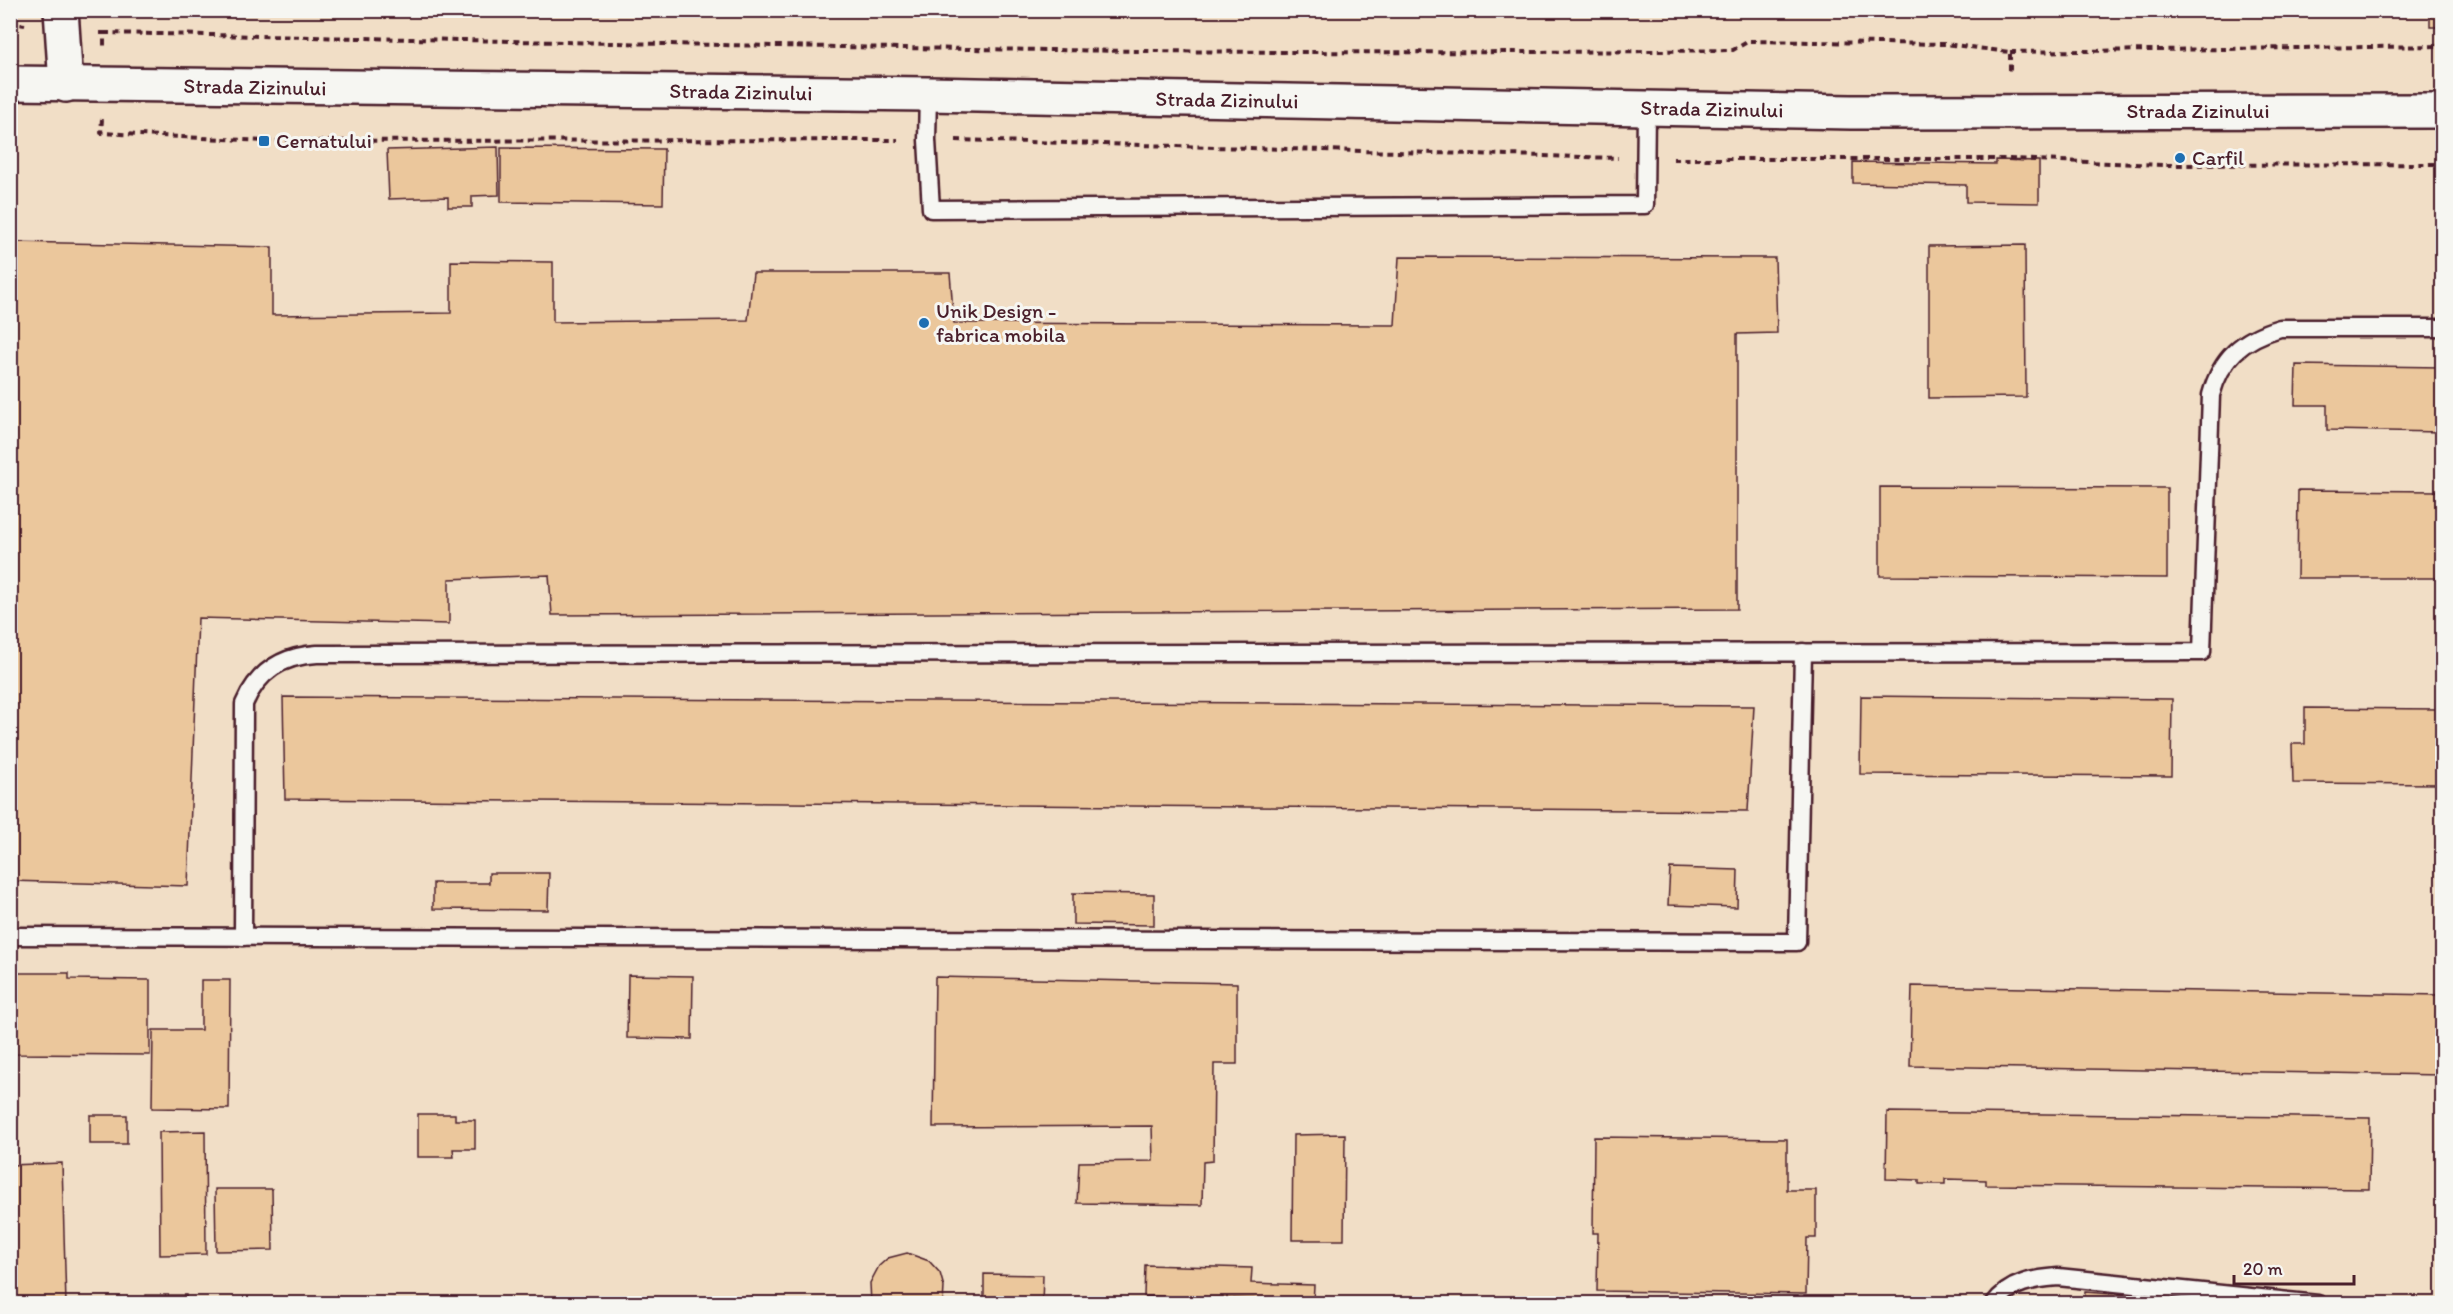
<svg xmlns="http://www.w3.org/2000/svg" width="2453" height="1314" viewBox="0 0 2453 1314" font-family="Itim,sans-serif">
  <rect width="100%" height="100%" fill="#f3e8d8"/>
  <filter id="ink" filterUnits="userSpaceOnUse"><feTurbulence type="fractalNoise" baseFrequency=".0167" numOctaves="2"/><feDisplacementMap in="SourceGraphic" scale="12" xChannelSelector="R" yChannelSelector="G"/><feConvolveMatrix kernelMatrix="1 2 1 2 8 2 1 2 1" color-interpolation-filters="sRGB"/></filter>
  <g filter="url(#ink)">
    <rect fill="#f1dec6" x="11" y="11" width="2431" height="1292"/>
    <g fill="#ebc79c" stroke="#4a1f2b" stroke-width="1.5">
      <rect x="2430" y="10" width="12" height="17"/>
      <polygon points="498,147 499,195 472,196 472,207 448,207 448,197 389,199 387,150"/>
      <polygon points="501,148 664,149 663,204 501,202"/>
      <polygon points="1996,160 2039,161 2039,203 1966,202 1966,185 1853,183 1853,162 1996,164"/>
      <polygon points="10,242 272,247 272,315 451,313 451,261 553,262 553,322 748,320 753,273 950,273 954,323 1395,325 1399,257 1775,258 1777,333 1737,334 1737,609 552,615 549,575 449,579 449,624 198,618 188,886 10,881"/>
      <polygon points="2025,245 2026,397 1929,398 1929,246"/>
      <polygon points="2296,365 2442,367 2442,432 2327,430 2327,405 2295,405"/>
      <polygon points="1880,487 2167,488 2167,578 1880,576"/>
      <polygon points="2298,490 2442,491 2442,578 2297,578"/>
      <polygon points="1861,696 2172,699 2171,776 1860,774"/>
      <polygon points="283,697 1754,706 1748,811 285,799"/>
      <polygon points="2305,708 2442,709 2442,784 2293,783 2292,744 2305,744"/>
      <polygon points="1670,868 1738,870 1737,907 1668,905"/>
      <polygon points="489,873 549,873 548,910 433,909 433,883 489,883"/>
      <polygon points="1073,893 1154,894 1154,925 1073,924"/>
      <polygon points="10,973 69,973 69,979 150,980 150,1055 10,1054"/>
      <polygon points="628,975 693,976 692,1039 627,1038"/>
      <polygon points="935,977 1237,983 1237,1064 1214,1064 1213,1161 1203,1162 1202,1205 1077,1203 1079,1162 1153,1161 1152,1126 933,1127"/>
      <polygon points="201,980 230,980 229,1109 152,1108 153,1030 201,1030"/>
      <polygon points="1912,986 2442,995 2442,1075 1910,1066"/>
      <polygon points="1887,1112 2370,1118 2369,1189 1986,1185 1986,1180 1945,1179 1945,1184 1919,1184 1919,1180 1886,1179"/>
      <polygon points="418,1114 455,1114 455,1120 475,1120 475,1149 453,1149 454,1157 418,1157"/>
      <rect x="90" y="1115" width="37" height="29"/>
      <polygon points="205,1131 206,1254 160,1255 159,1132"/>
      <polygon points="1345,1134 1344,1240 1292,1240 1293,1135"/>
      <polygon points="1594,1137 1787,1139 1787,1190 1816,1190 1816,1238 1807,1238 1806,1294 1597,1291 1598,1233 1593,1233"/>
      <polygon points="62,1163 66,1304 10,1304 10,1165"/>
      <polygon points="215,1189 272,1189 273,1250 216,1251"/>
      <polygon points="907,1253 929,1261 940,1273 944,1287 943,1304 871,1304 870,1283 879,1266 888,1258"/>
      <polygon points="1145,1265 1252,1268 1251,1283 1314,1285 1313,1304 1254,1304 1254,1299 1144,1296"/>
      <polygon points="984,1274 1043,1275 1042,1304 984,1304"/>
      <polygon points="2085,1292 2125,1295 2124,1304 2084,1304"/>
      <rect x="146" y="1295" width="40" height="9"/>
    </g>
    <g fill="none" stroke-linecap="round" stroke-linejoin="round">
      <defs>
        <g id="lane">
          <polyline points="928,94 927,140 931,209 1645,205 1646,108"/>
          <polyline points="10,936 1797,942 1803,652"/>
          <path d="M243 937 244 704C258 671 282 656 317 654L2202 652 2211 395C2221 358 2242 339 2280 328H2442"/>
          <path d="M1994 1304C2010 1282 2034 1279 2058 1277L2318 1304"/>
        </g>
        <polyline id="street" points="61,10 66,85"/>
        <polyline id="secondary" points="10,83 928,94 1851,112 2442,111"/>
      </defs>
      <use href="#lane" stroke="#4a1f2b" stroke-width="21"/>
      <use href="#street" stroke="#4a1f2b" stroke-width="38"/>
      <use href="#secondary" stroke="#4a1f2b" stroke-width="38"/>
      <g stroke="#4a1f2b" stroke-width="4" stroke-dasharray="6 4.5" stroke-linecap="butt">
        <polyline points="10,23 25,25"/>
        <polyline points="100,33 104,33 104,46"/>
        <path d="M104 33C647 43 1190 58 1733 50L1749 41 1945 44 2010 52V74"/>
        <polyline points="2010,52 2442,46"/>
        <polyline points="102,119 101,133 264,141 898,140"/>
        <polyline points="956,140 1618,158"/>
        <polyline points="1673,159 2010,159 2163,165 2442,164"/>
      </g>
      <use href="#lane" stroke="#f6f6f2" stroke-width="16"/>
      <use href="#street" stroke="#f6f6f2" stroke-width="33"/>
      <use href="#secondary" stroke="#f6f6f2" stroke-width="33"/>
    </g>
  </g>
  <g fill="#1f6fb2" stroke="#f6f6f2" stroke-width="2">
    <rect x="258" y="135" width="12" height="12" rx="3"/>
    <circle cx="2180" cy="158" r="6"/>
    <circle cx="924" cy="323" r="6"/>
  </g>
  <g text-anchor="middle" stroke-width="6" stroke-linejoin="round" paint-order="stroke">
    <g font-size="21" fill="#4a1f2b" stroke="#f6f6f2">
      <text transform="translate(255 87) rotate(1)" y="7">Strada Zizinului</text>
      <text transform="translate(741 92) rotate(1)" y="7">Strada Zizinului</text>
      <text transform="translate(1227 100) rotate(1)" y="7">Strada Zizinului</text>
      <text transform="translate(1712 109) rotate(1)" y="7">Strada Zizinului</text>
      <text x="2198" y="118">Strada Zizinului</text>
    </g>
    <g font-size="21" fill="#4a1f2b" stroke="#f6f6f2" text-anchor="start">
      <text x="276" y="148">Cernatului</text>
      <text x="2192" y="165">Carfil</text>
      <text x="936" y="318">Unik Design -<tspan x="936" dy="24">fabrica mobila</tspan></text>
    </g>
  </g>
  <rect width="2453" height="1314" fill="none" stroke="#f6f6f2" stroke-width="36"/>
  <rect x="18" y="18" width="2417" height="1278" fill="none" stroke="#4a1f2b" stroke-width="2" filter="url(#ink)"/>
  <path d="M2234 1275v9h120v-9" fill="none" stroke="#4a1f2b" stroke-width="3"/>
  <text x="2243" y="1275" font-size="18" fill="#4a1f2b" stroke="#f6f6f2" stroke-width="4.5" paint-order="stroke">20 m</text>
</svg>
